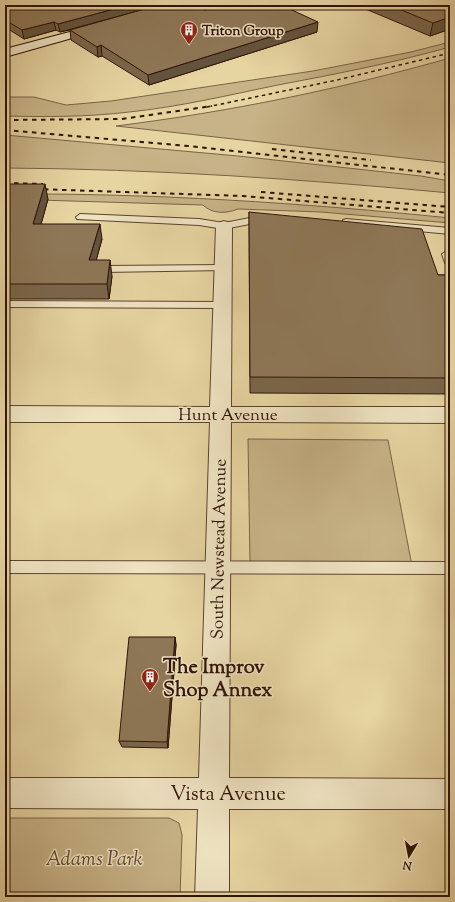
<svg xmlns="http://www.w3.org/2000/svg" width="455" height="902" viewBox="0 0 455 902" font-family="'Sorts Mill Goudy',serif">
  <rect width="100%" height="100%" fill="#e6d4a1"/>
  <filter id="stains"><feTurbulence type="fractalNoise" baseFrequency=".005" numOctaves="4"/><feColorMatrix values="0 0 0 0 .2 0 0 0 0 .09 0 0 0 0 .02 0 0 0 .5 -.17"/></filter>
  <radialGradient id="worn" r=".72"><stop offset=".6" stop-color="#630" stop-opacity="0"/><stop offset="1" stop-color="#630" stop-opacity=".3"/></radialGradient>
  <g fill="#c7b387" stroke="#7b6347">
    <path d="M450 42V47C393 63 336 74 278 85 229 95 179 107 129 112 88 117 46 117 5 116V97H34L66 105 111 101 313 71 411 52Z"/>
    <path d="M450 58V163L116 126C228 112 341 89 450 58Z"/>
    <path d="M5 135 238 156 421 176 450 181V193C302 179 154 169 5 168Z"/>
    <path d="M5 194C151 193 304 203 450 218V223L321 212 238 209C226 214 212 214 203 205L5 199Z"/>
    <polygon points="248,439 388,440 412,566 250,563"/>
    <polygon points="5,818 169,818 179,823 182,835 180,897 5,897"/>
  </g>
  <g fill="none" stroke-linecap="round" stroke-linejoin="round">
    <defs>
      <g id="lane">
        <polygon points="80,214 199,219 224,223 265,215 269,218 265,221 224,229 199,225 77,219 76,217"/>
        <polygon points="346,219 450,228 450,234 343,224 343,220"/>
        <polygon points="447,251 450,252 450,266 445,263 442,254"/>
        <polygon points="223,265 228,268 226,270 104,272 99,269 104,266"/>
        <polygon points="5,301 223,302 228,305 223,308 5,307"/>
        <polygon points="5,561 450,562 450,574 5,573"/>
      </g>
      <polygon id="street" points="224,221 230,223 232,226 231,407 450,407 450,423 231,422 229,778 450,779 450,809 229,809 229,897 195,897 198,809 5,808 5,778 199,778 210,422 5,422 5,406 210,407 216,226 218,223"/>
      <polygon id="secondary" points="100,24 106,27 104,29 5,57 5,49"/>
    </defs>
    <use href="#lane" stroke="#5d432e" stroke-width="2"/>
    <use href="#street" stroke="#5d432e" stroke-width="2"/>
    <use href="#secondary" stroke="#2f1307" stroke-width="2"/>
    <use href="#lane" fill="#efe3c2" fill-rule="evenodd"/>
    <use href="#street" fill="#efe3c2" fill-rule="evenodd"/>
    <use href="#secondary" fill="#efe3c2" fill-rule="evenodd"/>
    <polyline stroke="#2f1307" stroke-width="1.5" stroke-dasharray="3.5 3.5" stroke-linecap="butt" points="207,107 337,80 450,53"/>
    <g stroke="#2f1307" stroke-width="2" stroke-dasharray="4.5 4.5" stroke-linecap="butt">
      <polyline points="5,120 122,119 212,106"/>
      <polyline points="5,130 188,146 450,175"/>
      <polyline points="272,149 371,160"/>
      <polyline points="5,183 43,184"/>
      <polyline points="35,189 243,196 450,213"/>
      <polyline points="261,192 450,207"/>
    </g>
  </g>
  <g fill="#7a664b" stroke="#2f1307">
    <polygon points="5,5 205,10 317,32 149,85 102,56 98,57 71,40 70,30 60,32 56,30 24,39 5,27"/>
    <polygon points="356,5 450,5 450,29 430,36"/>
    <polygon points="5,184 48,199 41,224 102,239 96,260 112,276 109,299 5,299"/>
    <polygon points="249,212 438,275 450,275 450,394 250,393"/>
    <polygon points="175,637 176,645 168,748 122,747 119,741"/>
  </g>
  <g fill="#63533d" stroke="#2f1307">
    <polygon points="129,5 160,5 60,32 58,24"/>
    <polygon points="450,17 450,29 430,36 433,23"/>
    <polygon points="54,22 56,30 24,39 22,30"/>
    <polygon points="318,22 317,32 149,85 148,75"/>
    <polygon points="101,45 102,56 98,57 97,47"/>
    <polygon points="45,184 48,199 37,239 33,224"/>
    <polygon points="100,224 102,239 92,276 89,260"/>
    <polygon points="110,260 112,276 109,299 107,284"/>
    <polygon points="175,637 176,645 168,748 167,742"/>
  </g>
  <g fill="#8e7757" stroke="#2f1307">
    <polygon points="5,5 129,5 58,24 54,22 22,30 5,20"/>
    <polygon points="159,5 195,5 205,10 225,5 281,5 318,22 148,75 101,45 97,47 70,30"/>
    <polygon points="389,5 450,5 450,17 433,23"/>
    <polygon points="5,184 45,184 33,224 100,224 89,260 110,260 107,284 5,284"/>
    <polygon points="249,212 422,229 438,275 450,275 450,304 446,305 450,319 450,378 250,377"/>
    <polygon points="129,637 175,637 167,742 119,741"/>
  </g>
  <defs>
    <symbol id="building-pin" viewBox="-11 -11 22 30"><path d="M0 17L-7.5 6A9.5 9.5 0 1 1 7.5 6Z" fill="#8f2418" stroke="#efe3c2"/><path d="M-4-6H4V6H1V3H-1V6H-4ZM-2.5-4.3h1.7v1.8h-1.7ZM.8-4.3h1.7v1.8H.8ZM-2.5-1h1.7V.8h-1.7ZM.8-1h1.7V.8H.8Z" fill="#fff"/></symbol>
  </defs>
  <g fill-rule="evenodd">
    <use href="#building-pin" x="179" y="20" width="20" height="27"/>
    <use href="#building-pin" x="140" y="667" width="20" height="27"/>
  </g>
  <g text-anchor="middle" stroke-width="3" stroke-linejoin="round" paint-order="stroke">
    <g font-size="14" font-weight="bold" fill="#2f1307" stroke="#efe3c2" text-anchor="start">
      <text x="202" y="35">Triton Group</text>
    </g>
    <g font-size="17" fill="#2f1307" stroke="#efe3c2">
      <text x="228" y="420">Hunt Avenue</text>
      <text transform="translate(218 549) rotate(-89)" y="6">South Newstead Avenue</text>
    </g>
    <g font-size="20" font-weight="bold" fill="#2f1307" stroke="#efe3c2" text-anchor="start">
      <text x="163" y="673">The Improv<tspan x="163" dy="23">Shop Annex</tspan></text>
    </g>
    <g font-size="20" fill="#2f1307" stroke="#efe3c2">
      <text x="228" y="800">Vista Avenue</text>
    </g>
    <g font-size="20" font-style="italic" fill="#5d432d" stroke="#efe3c2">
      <text x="94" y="865">Adams Park</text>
    </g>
  </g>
  <rect width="455" height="902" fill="none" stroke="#e6d4a1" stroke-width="20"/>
  <rect x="6" y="6" width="443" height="890" fill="none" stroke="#2f1307" stroke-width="2"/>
  <rect x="10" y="10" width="435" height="882" fill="none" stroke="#2f1307"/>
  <g transform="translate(409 856) rotate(190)" stroke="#efe3c2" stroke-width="3" paint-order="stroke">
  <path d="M0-3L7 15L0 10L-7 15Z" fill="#2f1307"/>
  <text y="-6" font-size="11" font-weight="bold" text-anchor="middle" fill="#2f1307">N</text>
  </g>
  <rect width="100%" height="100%" filter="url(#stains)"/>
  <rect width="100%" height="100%" fill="url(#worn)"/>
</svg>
